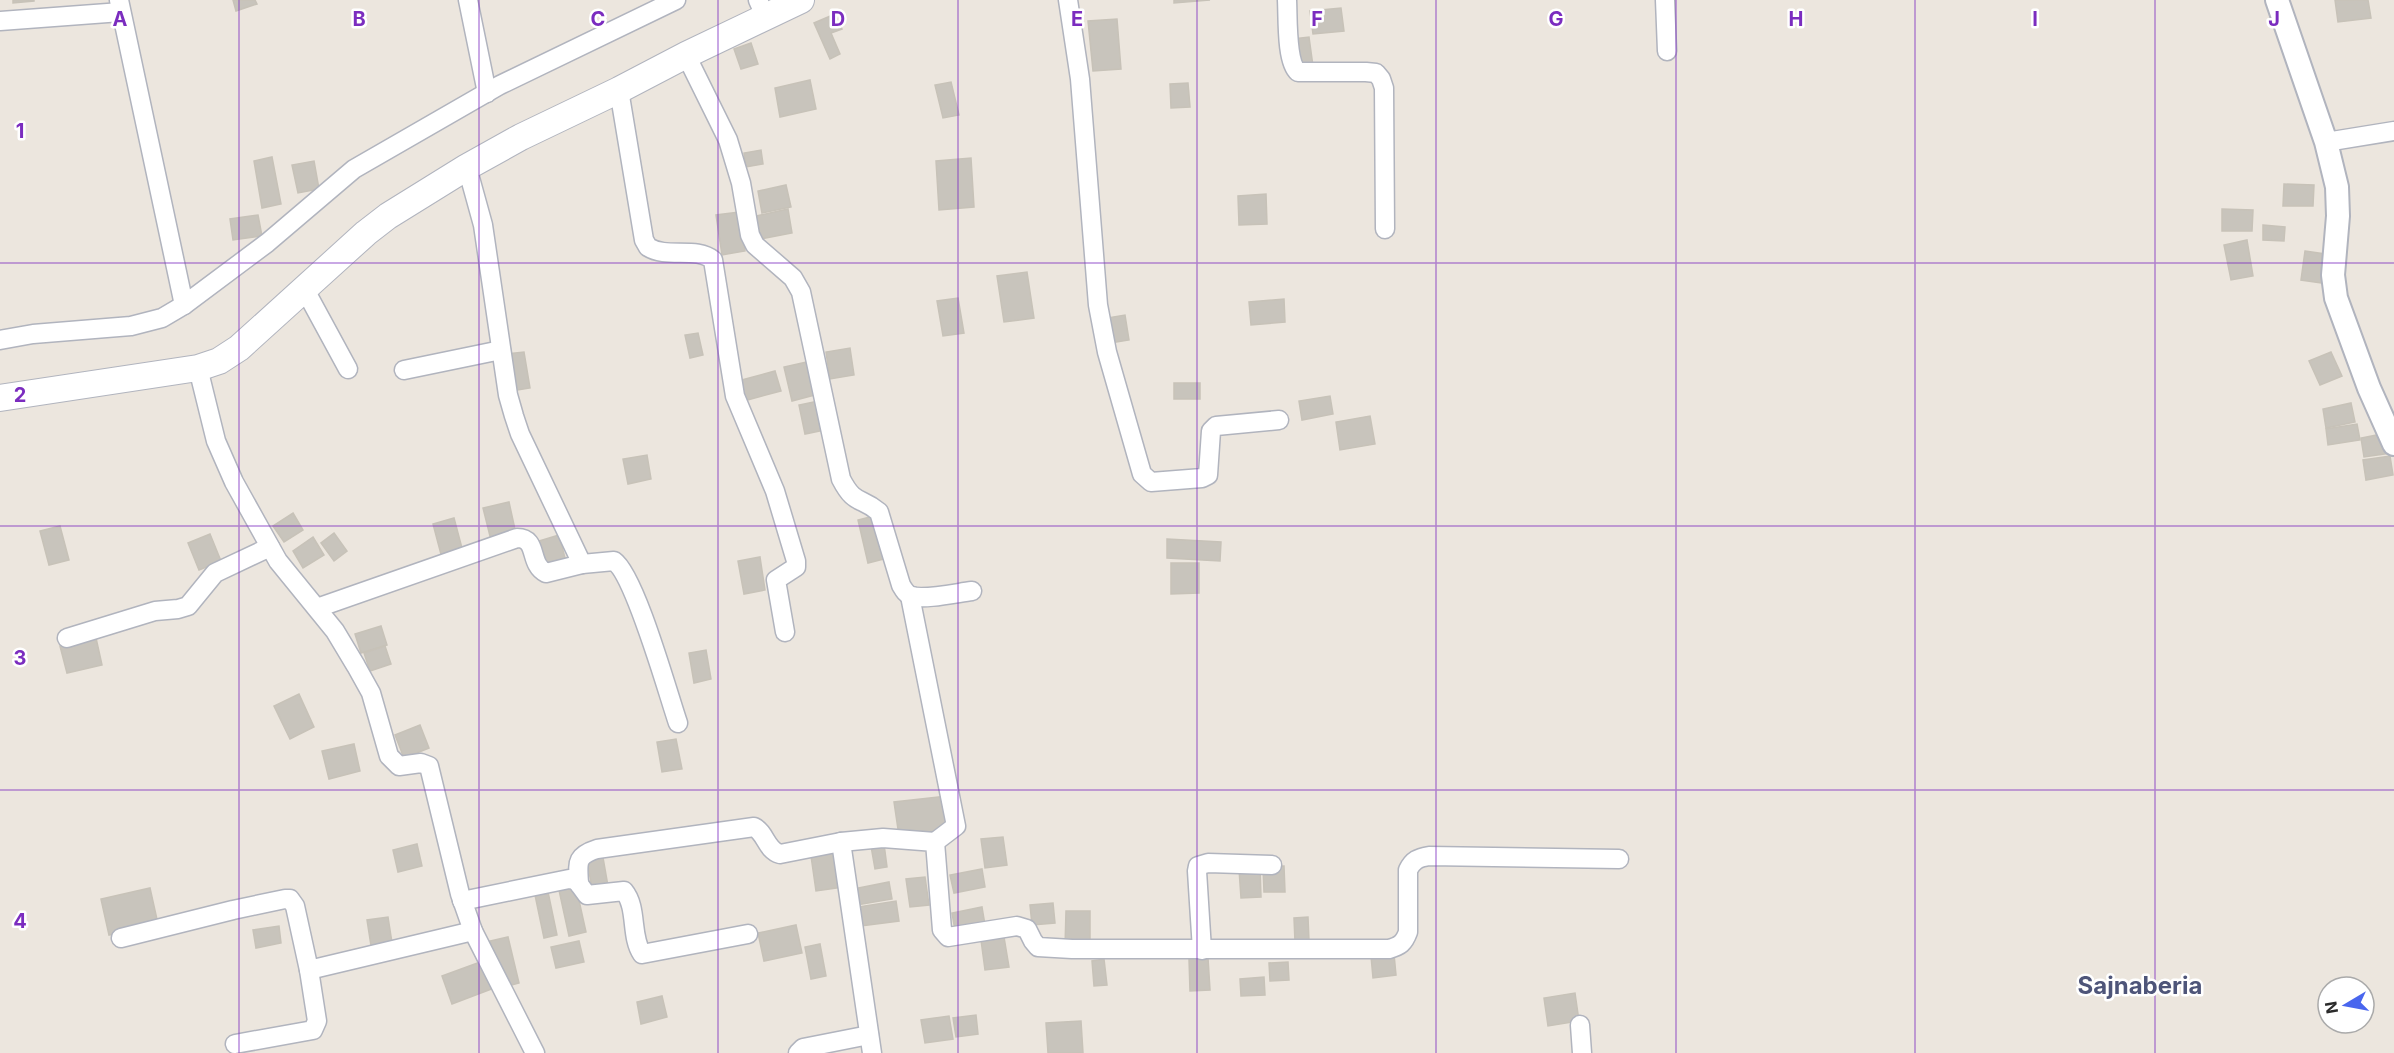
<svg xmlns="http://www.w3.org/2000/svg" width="2394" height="1053" viewBox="0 0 2394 1053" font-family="Inter,sans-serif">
  <rect width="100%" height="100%" fill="#ece6de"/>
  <g fill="#c8c4bc" stroke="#c7c2b8" stroke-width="1.5">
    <polygon points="13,0 34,0 34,1 13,3"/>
    <polygon points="233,0 255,0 257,4 236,11"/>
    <polygon points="1174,0 1210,0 1174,3"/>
    <polygon points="2335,0 2368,0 2371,18 2338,22"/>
    <polygon points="1341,8 1344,31 1313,34 1310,11"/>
    <polygon points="835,14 842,29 831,33 840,54 830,59 814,23"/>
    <polygon points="1117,19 1121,69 1093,71 1088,21"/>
    <polygon points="1309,37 1313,66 1297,68 1293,39"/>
    <polygon points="751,43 758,64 741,69 734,49"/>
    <polygon points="810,80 816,109 780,117 775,88"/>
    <polygon points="951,82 959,115 943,118 935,85"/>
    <polygon points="1188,83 1190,107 1171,108 1170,84"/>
    <polygon points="761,150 763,164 746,167 744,153"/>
    <polygon points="272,157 281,204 262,208 254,161"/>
    <polygon points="971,158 974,207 939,210 936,161"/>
    <polygon points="314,161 319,189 298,193 292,165"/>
    <polygon points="2284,184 2314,185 2313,206 2283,206"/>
    <polygon points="786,185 791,207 762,213 758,191"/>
    <polygon points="1266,194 1267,224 1239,225 1238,196"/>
    <polygon points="788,209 792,233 761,239 756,216"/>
    <polygon points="2222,209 2253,210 2252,231 2222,231"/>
    <polygon points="739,212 745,251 722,255 716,215"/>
    <polygon points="258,215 262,236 233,240 230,219"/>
    <polygon points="2263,225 2285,227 2284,241 2263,240"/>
    <polygon points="2247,240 2253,276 2231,280 2224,245"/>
    <polygon points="2305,251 2332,255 2328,284 2301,280"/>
    <polygon points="1027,272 1034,318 1004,322 997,276"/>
    <polygon points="958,298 964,333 943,336 937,301"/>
    <polygon points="1284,299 1285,322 1251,325 1249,302"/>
    <polygon points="1125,315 1129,340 1111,343 1107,318"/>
    <polygon points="698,333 703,355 690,358 685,335"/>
    <polygon points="850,348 854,375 830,379 826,352"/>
    <polygon points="524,352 530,388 512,391 506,354"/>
    <polygon points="2331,352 2342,376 2320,385 2309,361"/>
    <polygon points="807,362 815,395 792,401 784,367"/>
    <polygon points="775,371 781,391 740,402 734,382"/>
    <rect x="1174" y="383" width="26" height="16"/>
    <polygon points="1330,396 1333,414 1302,420 1299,401"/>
    <polygon points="819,401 825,430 805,434 799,405"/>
    <polygon points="2351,403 2355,422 2326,428 2323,409"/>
    <polygon points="1370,416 1375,444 1340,450 1336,422"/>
    <polygon points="2357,424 2360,440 2328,445 2326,429"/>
    <polygon points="2387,433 2391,453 2364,457 2361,438"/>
    <polygon points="647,455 651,479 628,484 623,459"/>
    <polygon points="2390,456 2393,475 2366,480 2363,460"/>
    <polygon points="509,502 516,534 491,540 483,508"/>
    <polygon points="293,513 303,530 284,542 273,526"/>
    <polygon points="874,516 884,559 868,563 858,520"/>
    <polygon points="454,518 463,552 442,558 433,524"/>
    <polygon points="60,526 69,560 49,565 40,531"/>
    <polygon points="334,533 347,551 334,561 321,543"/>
    <polygon points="210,534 221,561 199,570 188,543"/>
    <polygon points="559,535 565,558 545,564 539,541"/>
    <polygon points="313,537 324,555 303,568 293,551"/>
    <polygon points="1167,539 1221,542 1220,561 1167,558"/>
    <polygon points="760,557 765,590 744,594 738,561"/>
    <polygon points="1171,563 1199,563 1199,593 1171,594"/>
    <polygon points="381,626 387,645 361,653 355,634"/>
    <polygon points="96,638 102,665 67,673 60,646"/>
    <polygon points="385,646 391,664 370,671 364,653"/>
    <polygon points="706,650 711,679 694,683 689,653"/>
    <polygon points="299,694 314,727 290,739 274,706"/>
    <polygon points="420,725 429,748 404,758 395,735"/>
    <polygon points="676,739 682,769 662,772 657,742"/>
    <polygon points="354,744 360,771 329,779 322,751"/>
    <polygon points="947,796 951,829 899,836 894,802"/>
    <polygon points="1003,837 1007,865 985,868 981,839"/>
    <polygon points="417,844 422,866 398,872 393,850"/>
    <polygon points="884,844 887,867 875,869 871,846"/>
    <polygon points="602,852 608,886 592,888 586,855"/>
    <polygon points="839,852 843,887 816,891 811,856"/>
    <polygon points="1284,866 1285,892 1264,892 1263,867"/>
    <polygon points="1260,867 1261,897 1241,898 1239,869"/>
    <polygon points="982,869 985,887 954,893 950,875"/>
    <polygon points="925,877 929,905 910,907 906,879"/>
    <polygon points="889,882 892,899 857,905 853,889"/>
    <polygon points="576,887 586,932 569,936 559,890"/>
    <polygon points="150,888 158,924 109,935 101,899"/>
    <polygon points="548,892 557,935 544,938 535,895"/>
    <polygon points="896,901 899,921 861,926 858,907"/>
    <polygon points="1053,903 1055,923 1032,925 1030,905"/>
    <polygon points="982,907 986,931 956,936 952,913"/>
    <polygon points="1066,911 1090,911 1090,947 1065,947"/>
    <polygon points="388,917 393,949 372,952 367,920"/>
    <polygon points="1308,917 1309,941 1295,942 1294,918"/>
    <polygon points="796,925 802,953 764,961 758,933"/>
    <polygon points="279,926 281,943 256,948 253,930"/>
    <polygon points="508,937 519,983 501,988 490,941"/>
    <polygon points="1004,937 1009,967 985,970 981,940"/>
    <polygon points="579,941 584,962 556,968 551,947"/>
    <polygon points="820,944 826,976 811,979 805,947"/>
    <polygon points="1394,954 1396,975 1373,978 1371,956"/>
    <polygon points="1208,958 1210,990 1190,991 1189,959"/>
    <polygon points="1104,959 1107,985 1094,986 1092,961"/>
    <polygon points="483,961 494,988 452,1004 442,976"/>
    <polygon points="1288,962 1289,980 1270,981 1269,963"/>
    <polygon points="1264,977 1265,995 1241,996 1240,979"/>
    <polygon points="1575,993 1579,1021 1548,1026 1544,998"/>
    <polygon points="662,996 667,1017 641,1024 637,1002"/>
    <polygon points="976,1015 978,1034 956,1037 953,1018"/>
    <polygon points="949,1016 953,1039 925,1043 921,1020"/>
    <polygon points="1081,1021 1083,1053 1048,1053 1046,1023"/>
  </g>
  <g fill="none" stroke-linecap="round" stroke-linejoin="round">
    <defs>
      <g id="minor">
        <polyline points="119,0 184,305"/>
        <polyline points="468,0 487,93"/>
        <polyline points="758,0 766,18"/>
        <polyline points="1068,0 1080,79 1098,305 1107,352 1142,474 1151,482 1202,478 1208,475 1211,431 1216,426 1279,420"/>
        <path d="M1287 0C1288 17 1286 62 1298 72H1366L1376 73 1381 79 1384 88 1385 229"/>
        <polyline points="1665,0 1667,51"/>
        <polyline points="0,21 121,12"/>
        <path d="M686 55 728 140 741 183 750 235 755 245 793 278 801 292 841 479C855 506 860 496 879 512L901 585C904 590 906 594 911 596 925 600 956 593 972 591"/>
        <path d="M619 90 644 240 648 247C667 259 696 246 713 260L735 396 775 491 796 561V567L776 580 785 632"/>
        <polyline points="2326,142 2394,131"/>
        <path d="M467 167 483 225 508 395 514 416 520 434 582 564 614 561C635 575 668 694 678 723"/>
        <polyline points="304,288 348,369"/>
        <polyline points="0,340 33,334 131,326 162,318 184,305 267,243 354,169 500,85 676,0"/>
        <polyline points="198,368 216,441 234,482 278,561 335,631 356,666 371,693 389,756 399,766 421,763 429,766 460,894 473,931 535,1053"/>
        <polyline points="404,370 501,350"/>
        <polyline points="912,596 910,596 956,826 935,842"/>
        <path d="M317 608 517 538C539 538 528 564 546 573L582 564"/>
        <polyline points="67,638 155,611 178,609 188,606 215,573 270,547"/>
        <polyline points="841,842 872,1053"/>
        <path d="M579 884C578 863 575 856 597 849L754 827C766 833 766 850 780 854L841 842 883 838 935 842 942 930 948 937 1017 926 1027 929 1033 941 1038 947 1072 949H1389C1400 946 1404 943 1408 932V870C1413 860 1418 858 1429 856L1619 859"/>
        <path d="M462 901 569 879 576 880 587 895 624 891C638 908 630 936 642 954L748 934"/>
        <polyline points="121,938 233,910 285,899 290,899 295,906 309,970 473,931"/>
        <polyline points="1202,950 1197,871 1198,866 1208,863 1272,865"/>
        <polyline points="1580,1025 1582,1053"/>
        <polyline points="235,1044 313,1030 317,1021 309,970"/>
        <polyline points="798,1053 803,1048 869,1035"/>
      </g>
      <polyline id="tertiary" points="2277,0 2326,142 2337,187 2338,216 2333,275 2336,298 2369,388 2394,444"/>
      <polyline id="secondary" points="0,398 198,368 219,361 239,348 366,233 388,216 467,167 521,137 619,90 686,55 801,0"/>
    </defs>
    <use href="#minor" stroke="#b1b4be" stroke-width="21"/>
    <use href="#tertiary" stroke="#b1b4be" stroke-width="26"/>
    <use href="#secondary" stroke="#b1b4be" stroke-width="28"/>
    <use href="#minor" stroke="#fff" stroke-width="18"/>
    <use href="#tertiary" stroke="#fff" stroke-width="22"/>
    <use href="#secondary" stroke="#fff" stroke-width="26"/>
  </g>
  <path fill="none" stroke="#7b2cbf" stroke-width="1.5" stroke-opacity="0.55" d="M239 0V1053M479 0V1053M718 0V1053M958 0V1053M1197 0V1053M1436 0V1053M1676 0V1053M1915 0V1053M2155 0V1053M0 263H2394M0 526H2394M0 790H2394"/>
  <g text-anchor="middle" stroke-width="5" stroke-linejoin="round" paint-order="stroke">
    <g font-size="24" font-weight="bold" fill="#4e5579" stroke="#fff">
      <text x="2140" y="994">Sajnaberia</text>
    </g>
  </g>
  <g font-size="20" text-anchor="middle" font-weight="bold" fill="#7b2cbf" stroke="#fff" stroke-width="5" stroke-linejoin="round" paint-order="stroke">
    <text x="120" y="26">A</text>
    <text x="359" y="26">B</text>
    <text x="598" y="26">C</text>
    <text x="838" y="26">D</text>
    <text x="1077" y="26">E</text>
    <text x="1317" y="26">F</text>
    <text x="1556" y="26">G</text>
    <text x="1796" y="26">H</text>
    <text x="2035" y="26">I</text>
    <text x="2274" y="26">J</text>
    <text x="20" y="138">1</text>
    <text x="20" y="402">2</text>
    <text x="20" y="665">3</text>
    <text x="20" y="928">4</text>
  </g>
  <g transform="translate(2346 1005) rotate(260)"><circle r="28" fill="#ffffff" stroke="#aaaaaa" stroke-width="1.5"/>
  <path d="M0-4.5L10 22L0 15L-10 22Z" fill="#4966ee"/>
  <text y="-9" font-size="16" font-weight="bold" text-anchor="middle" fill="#2b2b2b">N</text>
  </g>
</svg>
